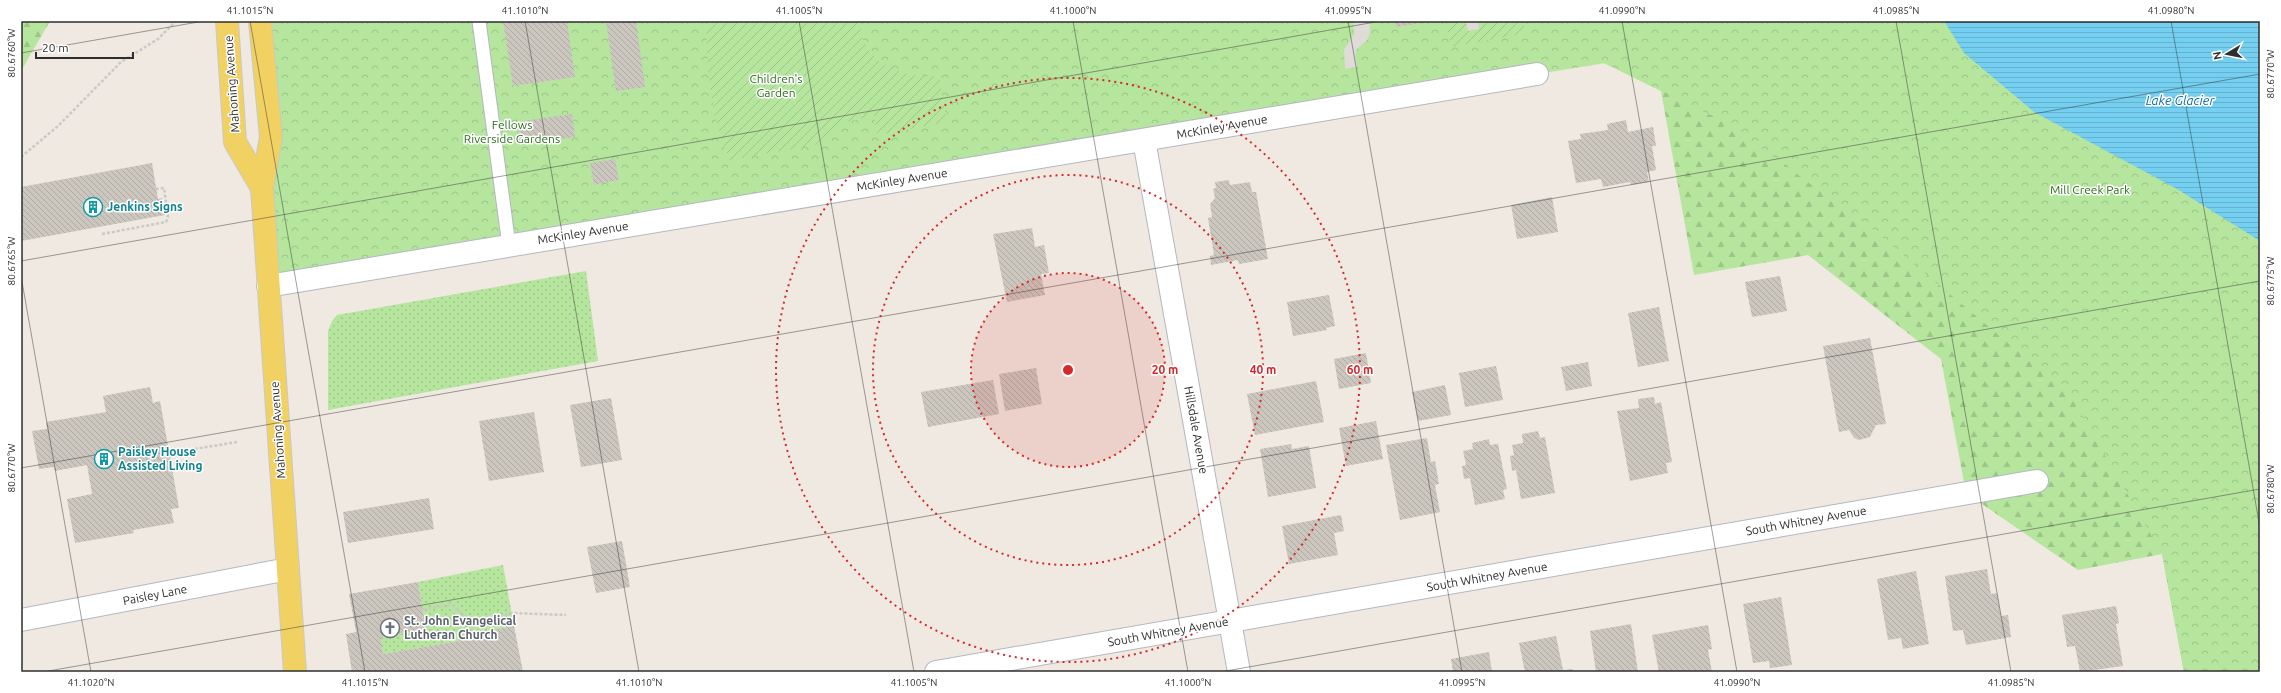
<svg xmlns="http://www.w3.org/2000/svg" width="2281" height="693" viewBox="0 0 2281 693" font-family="Ubuntu,sans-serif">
  <defs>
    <pattern id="grass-dots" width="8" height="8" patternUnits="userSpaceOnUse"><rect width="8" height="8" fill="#b6e59e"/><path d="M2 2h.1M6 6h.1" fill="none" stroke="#9dc588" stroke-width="1.8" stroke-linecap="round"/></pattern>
    <pattern id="forest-firs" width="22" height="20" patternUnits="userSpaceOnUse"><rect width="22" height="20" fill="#b6e59e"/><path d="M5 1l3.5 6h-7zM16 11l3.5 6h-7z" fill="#9dc588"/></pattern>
    <pattern id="park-crowns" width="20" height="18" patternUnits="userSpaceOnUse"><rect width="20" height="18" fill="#b6e59e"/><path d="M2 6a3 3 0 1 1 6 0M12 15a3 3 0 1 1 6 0" fill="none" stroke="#9dc588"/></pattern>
    <pattern id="garden-furrows" width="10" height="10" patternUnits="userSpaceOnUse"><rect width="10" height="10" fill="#b6e59e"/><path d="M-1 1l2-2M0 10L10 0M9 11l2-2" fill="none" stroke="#9dc588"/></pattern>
    <pattern id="water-rules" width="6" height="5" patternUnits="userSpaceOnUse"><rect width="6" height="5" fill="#75cff0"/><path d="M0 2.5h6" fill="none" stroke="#66b2ce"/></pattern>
    <pattern id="building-back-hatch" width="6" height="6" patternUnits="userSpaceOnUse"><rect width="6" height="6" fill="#cbc7bf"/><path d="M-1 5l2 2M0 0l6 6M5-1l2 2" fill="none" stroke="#afaba4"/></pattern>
  </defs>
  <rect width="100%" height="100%" fill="#efe9e1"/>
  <g fill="url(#grass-dots)">
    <polygon points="586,271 598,361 328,410 328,331 332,321 337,315"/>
    <polygon points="503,565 514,626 482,632 482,637 383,654 381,637 426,629 418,582"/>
  </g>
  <g fill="url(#forest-firs)">
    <polygon points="21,21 50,21 21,71"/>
    <polygon points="1864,21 2260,672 2184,672 2162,554 2078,570 1966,493 1941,359 1808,255 1694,275 1661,91 1604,63 1545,73"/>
  </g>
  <polygon fill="url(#park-crowns)" points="260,21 2260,21 2260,672 2184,672 2162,554 2070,395 1871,228 1727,123 1604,63 268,286"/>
  <g fill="url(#garden-furrows)">
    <path d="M706 21H860C861 28 861 36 864 42 878 71 910 77 939 76L947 122 877 135 874 116 837 124 815 145 730 160C710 116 707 69 706 21Z"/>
    <polygon points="1446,21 1458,21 1459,23 1466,22 1468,31 1479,29 1478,21 1523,21 1526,33 1451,47"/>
  </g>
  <g fill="#dfdcd8">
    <polygon points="1353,21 1370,21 1370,32 1368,39 1357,49 1355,55 1357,67 1345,69 1344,50 1354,34"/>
    <polygon points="1458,21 1478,21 1479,29 1468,31 1466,22 1459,23"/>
  </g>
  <polygon fill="url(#water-rules)" points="1944,21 2260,21 2260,241 2177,189 2034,112 1964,53"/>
  <g fill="url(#building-back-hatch)">
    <polygon points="503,21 567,21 575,77 513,86"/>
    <polygon points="606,21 636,21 645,87 616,91"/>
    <polygon points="1395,21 1426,21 1426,22 1396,27"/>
    <polygon points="572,114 575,137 519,145 516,122"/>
    <polygon points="1626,120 1628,132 1653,127 1656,146 1652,146 1656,170 1647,172 1649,182 1631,185 1630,182 1603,187 1601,179 1576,183 1568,141 1581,139 1580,134 1608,130 1607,124"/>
    <polygon points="615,159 619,180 594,185 590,163"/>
    <polygon points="152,163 158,199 162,198 165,215 21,241 21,187"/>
    <polygon points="1229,180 1230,185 1250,182 1252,192 1256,192 1268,259 1239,264 1238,260 1211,265 1210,256 1214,255 1208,218 1212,217 1210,204 1215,198 1213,189 1216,188 1215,182"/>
    <polygon points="1552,197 1558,232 1517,239 1511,205"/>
    <polygon points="1032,228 1035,247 1044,245 1049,273 1041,274 1045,295 1007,302 993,234"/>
    <polygon points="1780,276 1787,311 1752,317 1745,282"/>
    <polygon points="1329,295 1335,326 1326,328 1327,330 1293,336 1287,302"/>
    <polygon points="1659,307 1669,361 1638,367 1628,313"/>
    <polygon points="1870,338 1886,424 1876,425 1870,437 1859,440 1854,438 1849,430 1839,432 1823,346"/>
    <polygon points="1366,353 1371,383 1339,389 1334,359"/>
    <polygon points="1588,362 1592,386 1566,391 1561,367"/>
    <polygon points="1496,366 1503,400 1465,407 1459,373"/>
    <polygon points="1036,368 1042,404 1005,411 999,374"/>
    <polygon points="993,380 999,414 928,427 921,392"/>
    <polygon points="1316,381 1324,422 1255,435 1247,394"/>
    <polygon points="1445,385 1451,415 1418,421 1412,392"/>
    <polygon points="150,387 153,403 160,401 179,508 171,509 174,523 133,530 134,533 75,543 67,499 92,494 87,465 55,471 54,467 39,469 32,431 47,429 46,422 106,412 103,396"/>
    <polygon points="1654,397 1655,404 1661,402 1672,462 1666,463 1668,473 1630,481 1617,411 1639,408 1638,399"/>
    <polygon points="611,398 622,460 581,467 570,405"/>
    <polygon points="534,412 544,472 489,481 479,421"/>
    <polygon points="1376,421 1383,459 1346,466 1339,428"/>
    <polygon points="1538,431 1540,438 1545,437 1555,493 1521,499 1516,470 1512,471 1510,456 1514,455 1512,445 1523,443 1522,434"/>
    <polygon points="1427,438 1431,462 1435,461 1439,484 1435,485 1440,512 1400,520 1386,445"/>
    <polygon points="1489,439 1490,445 1498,444 1507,489 1503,490 1505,499 1475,505 1470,478 1464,479 1462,466 1466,465 1463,451 1473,449 1472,443"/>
    <polygon points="1291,444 1292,449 1309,446 1316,488 1268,497 1260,449"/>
    <polygon points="429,498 434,529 348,543 343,512"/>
    <polygon points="1341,515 1344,531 1334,533 1338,555 1289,564 1282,526"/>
    <polygon points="622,541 630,587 596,593 587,547"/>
    <polygon points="1987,569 1991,594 1997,593 2001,616 2008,615 2011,637 1966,645 1963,630 1953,631 1945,576"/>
    <polygon points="1916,571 1929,644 1903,649 1901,638 1888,640 1877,579"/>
    <polygon points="418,582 426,629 381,637 383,654 482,637 481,632 514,626 523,672 352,672 346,634 356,632 349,594"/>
    <polygon points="1781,597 1792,665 1770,668 1769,661 1753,663 1743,604"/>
    <polygon points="2116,606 2119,623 2116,624 2123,666 2080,672 2075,646 2067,647 2062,615"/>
    <polygon points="1631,624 1638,672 1596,672 1590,631"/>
    <polygon points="1708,625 1712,649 1708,650 1712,672 1659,672 1652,635"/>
    <polygon points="1556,636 1563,670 1573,669 1573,672 1525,672 1519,643"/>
    <polygon points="1489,652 1492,672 1453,672 1451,659"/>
  </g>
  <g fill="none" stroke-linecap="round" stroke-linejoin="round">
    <defs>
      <polyline id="lane" points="479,21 509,246"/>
      <g id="street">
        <polyline points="1144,140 1239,672"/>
        <polyline points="268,286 1537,74"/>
        <polyline points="21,620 288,569"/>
        <polyline points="936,672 2037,481"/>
      </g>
      <g id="primary">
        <polyline points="227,21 235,142 262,188"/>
        <polyline points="260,21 271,137 262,188 295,672"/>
      </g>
    </defs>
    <use href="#lane" stroke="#b4b7c1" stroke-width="15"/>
    <use href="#street" stroke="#b4b7c1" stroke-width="24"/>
    <use href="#primary" stroke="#c9c9c9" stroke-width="24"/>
    <g stroke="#c9c9c9" stroke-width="2.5" stroke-dasharray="3 2" stroke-linecap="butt">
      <polyline points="21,157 58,126 121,62 158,39 176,21"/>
      <polyline points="102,234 166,222 168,216 164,188 156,189"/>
      <polyline points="170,453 237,442"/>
      <polyline points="423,610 451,604 471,622 512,613 566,615"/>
      <polyline points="471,622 474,639"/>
    </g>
    <use href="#lane" stroke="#fff" stroke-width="13"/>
    <use href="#street" stroke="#fff" stroke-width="22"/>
    <use href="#primary" stroke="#f2d163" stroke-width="22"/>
  </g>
  <path fill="none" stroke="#2e2e2e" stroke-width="1" stroke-opacity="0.45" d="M250 21 365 672M525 21 639 672M799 21 914 672M1073 21 1188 672M1348 21 1462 672M1622 21 1737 672M1896 21 2011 672M2171 21 2260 528M21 53 204 21M21 261 1381 21M21 276 91 672M21 468 2260 74M43 672 2260 281M1220 672 2260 489"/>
  <circle cx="1068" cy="370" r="97" fill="#d62828" fill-opacity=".12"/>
  <g fill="none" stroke="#d62828" stroke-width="2" stroke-dasharray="2 4">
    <circle cx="1068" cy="370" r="97"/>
    <circle cx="1068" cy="370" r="195"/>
    <circle cx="1068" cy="370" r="292"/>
  </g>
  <defs>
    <symbol id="building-ring" viewBox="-11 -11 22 22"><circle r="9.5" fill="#fff" stroke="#0f9aa8" stroke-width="1.5"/><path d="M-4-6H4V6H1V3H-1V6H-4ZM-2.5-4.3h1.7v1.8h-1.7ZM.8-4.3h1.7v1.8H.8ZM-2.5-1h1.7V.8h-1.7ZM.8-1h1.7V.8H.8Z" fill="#0f9aa8"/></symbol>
    <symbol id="church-ring" viewBox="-11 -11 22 22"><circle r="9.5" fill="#fff" stroke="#6b7280" stroke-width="1.5"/><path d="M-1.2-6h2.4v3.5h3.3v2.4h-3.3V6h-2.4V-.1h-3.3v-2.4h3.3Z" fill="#6b7280"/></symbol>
  </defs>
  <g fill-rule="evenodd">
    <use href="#building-ring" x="82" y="196" width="22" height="22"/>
    <use href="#building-ring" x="93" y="448" width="22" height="22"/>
    <use href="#church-ring" x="379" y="617" width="22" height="22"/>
  </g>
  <g text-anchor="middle" stroke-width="3" stroke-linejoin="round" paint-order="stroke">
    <g font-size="12" fill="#2c6e1b" stroke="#fff">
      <text x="776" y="83">Children's<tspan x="776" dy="14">Garden</tspan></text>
      <text x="512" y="129">Fellows<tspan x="512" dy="14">Riverside Gardens</tspan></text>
      <text x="2090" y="194">Mill Creek Park</text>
    </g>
    <g font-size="12" fill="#2e2e2e" stroke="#fff">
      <text transform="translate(232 84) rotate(-94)" y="4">Mahoning Avenue</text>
      <text transform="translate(1222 127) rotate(-10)" y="4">McKinley Avenue</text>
      <text transform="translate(902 180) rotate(-9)" y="4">McKinley Avenue</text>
      <text transform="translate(583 233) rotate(-9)" y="4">McKinley Avenue</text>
      <text transform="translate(278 430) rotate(-94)" y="4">Mahoning Avenue</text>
      <text transform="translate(1196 430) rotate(80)" y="4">Hillsdale Avenue</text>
      <text transform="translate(1806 521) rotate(-10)" y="4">South Whitney Avenue</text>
      <text transform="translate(1487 577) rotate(-10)" y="4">South Whitney Avenue</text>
      <text transform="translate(155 595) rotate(-11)" y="4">Paisley Lane</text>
      <text transform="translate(1168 632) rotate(-10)" y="4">South Whitney Avenue</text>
    </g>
    <g font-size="12" font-weight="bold" fill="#0d838f" stroke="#fff" text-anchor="start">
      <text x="107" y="211">Jenkins Signs</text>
      <text x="118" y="456">Paisley House<tspan x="118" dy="14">Assisted Living</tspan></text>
    </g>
    <g font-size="12" font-weight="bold" fill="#5b616d" stroke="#fff" text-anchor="start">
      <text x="404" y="625">St. John Evangelical<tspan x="404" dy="14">Lutheran Church</tspan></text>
    </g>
    <g font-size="13" font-style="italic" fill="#0d6fa3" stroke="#fff">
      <text x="2180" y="105">Lake Glacier</text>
    </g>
  </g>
  <circle cx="1068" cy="370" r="6" fill="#d62828" stroke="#fff" stroke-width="2"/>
  <g font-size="12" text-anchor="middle" font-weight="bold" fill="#d62828" stroke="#fff" stroke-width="3" stroke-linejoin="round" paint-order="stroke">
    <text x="1165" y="374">20 m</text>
    <text x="1263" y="374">40 m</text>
    <text x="1360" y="374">60 m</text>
  </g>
  <rect width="2281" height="693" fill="none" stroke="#ffffff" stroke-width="44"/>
  <g transform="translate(2227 54) rotate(260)" stroke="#ffffff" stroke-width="3" paint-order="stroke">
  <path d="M0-3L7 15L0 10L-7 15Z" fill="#2e2e2e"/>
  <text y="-6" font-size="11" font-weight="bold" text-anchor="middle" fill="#2e2e2e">N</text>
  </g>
  <path d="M36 52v6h97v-6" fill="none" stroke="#2e2e2e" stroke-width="2"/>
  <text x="42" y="52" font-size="12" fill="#2e2e2e" stroke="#ffffff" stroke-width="3" paint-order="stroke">20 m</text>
  <rect x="22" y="22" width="2237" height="649" fill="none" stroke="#2e2e2e" stroke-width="1.5"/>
  <g font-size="10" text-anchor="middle" fill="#2e2e2e">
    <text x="250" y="14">41.1015°N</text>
    <text x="525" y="14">41.1010°N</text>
    <text x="799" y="14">41.1005°N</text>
    <text x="1073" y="14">41.1000°N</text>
    <text x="1348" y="14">41.0995°N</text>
    <text x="1622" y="14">41.0990°N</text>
    <text x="1896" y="14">41.0985°N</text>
    <text x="2171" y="14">41.0980°N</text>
    <text transform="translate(11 53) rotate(-90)" y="4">80.6760°W</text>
    <text transform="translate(2270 74) rotate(-90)" y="4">80.6770°W</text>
    <text transform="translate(11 261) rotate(-90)" y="4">80.6765°W</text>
    <text transform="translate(2270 281) rotate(-90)" y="4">80.6775°W</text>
    <text transform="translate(11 468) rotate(-90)" y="4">80.6770°W</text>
    <text transform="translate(2270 489) rotate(-90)" y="4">80.6780°W</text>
    <text x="91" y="686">41.1020°N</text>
    <text x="365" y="686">41.1015°N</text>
    <text x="639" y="686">41.1010°N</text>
    <text x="914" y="686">41.1005°N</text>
    <text x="1188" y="686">41.1000°N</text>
    <text x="1462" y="686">41.0995°N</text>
    <text x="1737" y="686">41.0990°N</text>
    <text x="2011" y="686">41.0985°N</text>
  </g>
</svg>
